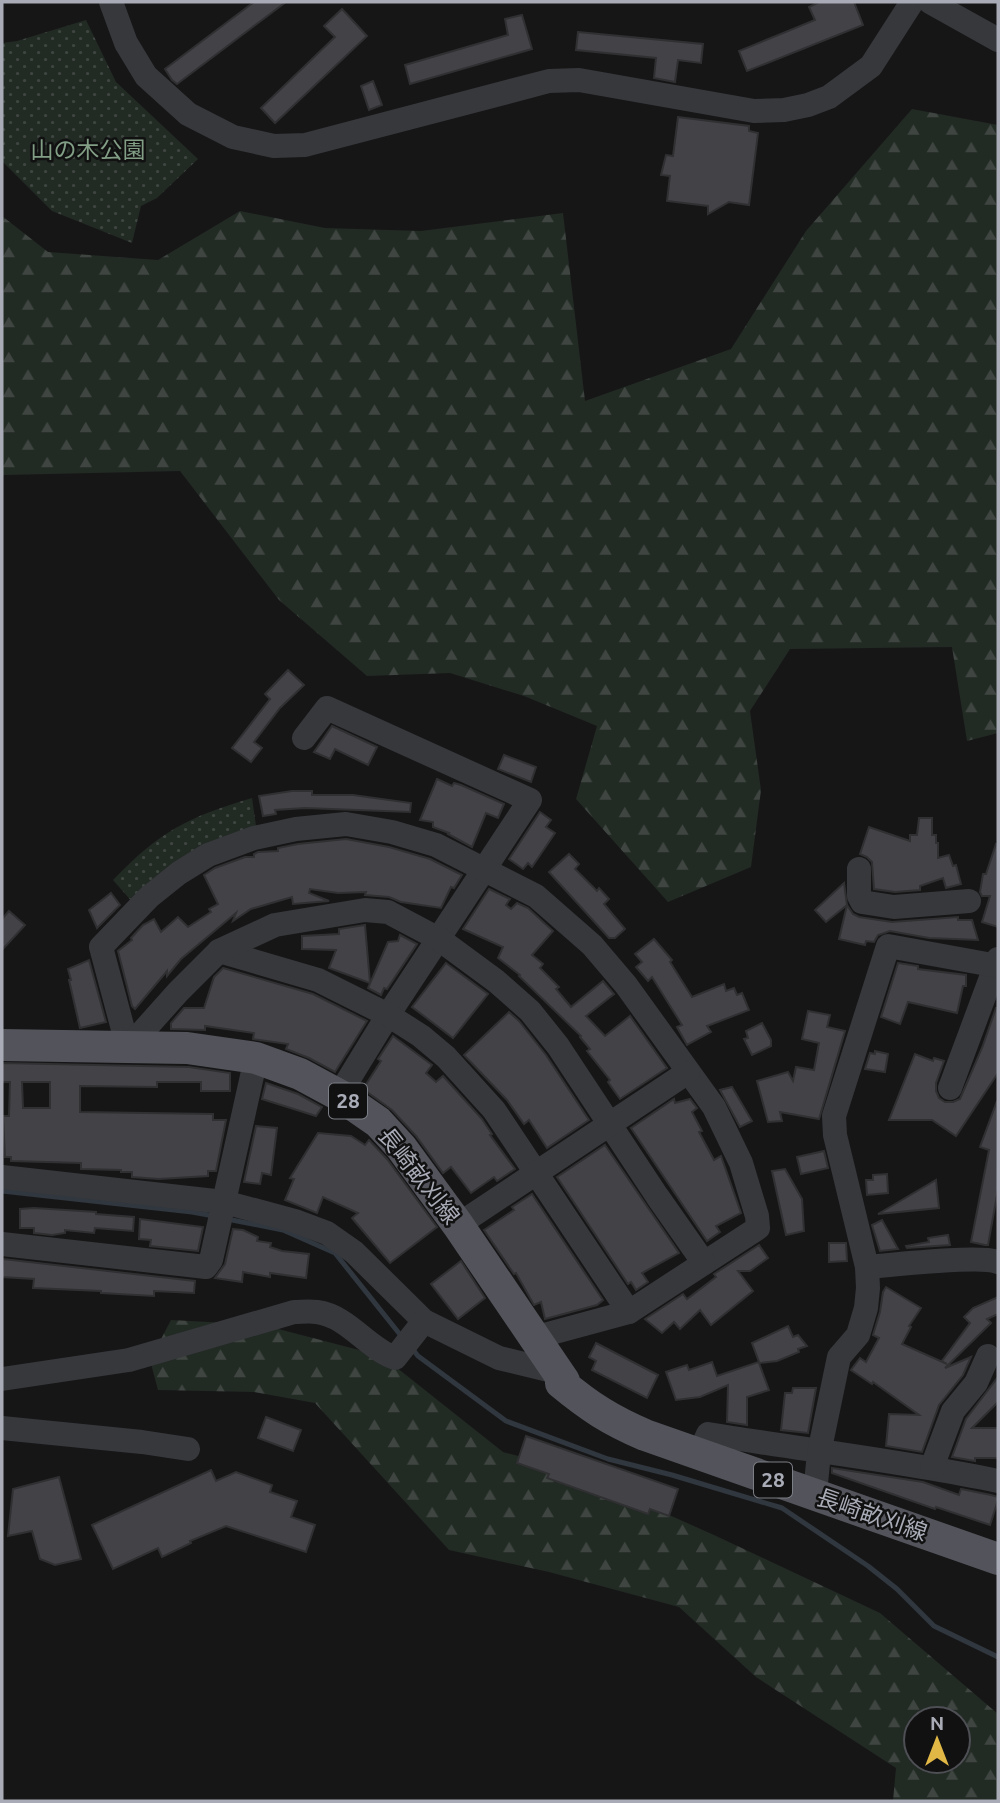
<svg xmlns="http://www.w3.org/2000/svg" width="1000" height="1803" viewBox="0 0 1000 1803" font-family="Ubuntu,'Noto Sans JP',sans-serif">
  <defs>
    <pattern id="forest-firs" width="22" height="20" patternUnits="userSpaceOnUse" patternTransform="scale(1.75)"><rect width="22" height="20" fill="#222a24"/><path d="M5 1l3.5 6h-7zM16 11l3.5 6h-7z" fill="#3f4642"/></pattern>
    <pattern id="park-dots" width="8" height="8" patternUnits="userSpaceOnUse" patternTransform="scale(1.75)"><rect width="8" height="8" fill="#222a24"/><path d="M2 2h.1M6 6h.1" fill="none" stroke="#3f4642" stroke-width="1.8" stroke-linecap="round"/></pattern>
  </defs>
  <rect width="100%" height="100%" fill="#161617"/>
  <g fill="url(#forest-firs)" fill-rule="evenodd">
    <polygon points="912,109 998,125 998,733 967,741 952,647 790,649 750,711 761,790 751,867 668,902 576,799 597,726 524,696 450,673 367,676 279,600 180,471 4,475 2,478 2,216 48,252 158,260 240,211 325,228 421,231 563,213 585,401 731,349 806,231"/>
    <path d="M171 1320 263 1325 382 1356 503 1452 566 1469 714 1535 880 1613 998 1714V1801H893L896 1768 756 1677 679 1607 549 1572 449 1550 315 1403 254 1392 158 1390 150 1360ZM916 1719H958V1761H916Z"/>
  </g>
  <g fill="url(#park-dots)">
    <polygon points="86,20 116,82 198,159 157,198 141,206 132,243 52,211 2,161 2,43 17,41"/>
    <path d="M252 798 257 833 134 904 113 880C160 831 188 817 252 798Z"/>
  </g>
  <g fill="none" stroke-linecap="round" stroke-linejoin="round">
    <g stroke="#30373f" stroke-width="5">
      <polyline points="2,1191 192,1212 214,1216"/>
      <polyline points="227,1219 283,1230 335,1253 402,1337"/>
      <polyline points="411,1347 418,1356 506,1421 608,1459 672,1475 782,1508 868,1566 897,1589 934,1626 998,1657"/>
    </g>
  </g>
  <g fill="#434347" stroke="#303033" stroke-width="2" fill-rule="evenodd">
    <polygon points="254,2 286,2 177,84 172,80 165,69"/>
    <polygon points="819,2 854,2 863,25 747,71 739,51 815,20 809,7"/>
    <polygon points="342,9 367,36 275,123 261,108 335,37 324,26"/>
    <polygon points="522,15 532,49 410,84 405,65 508,35 505,19"/>
    <polygon points="578,32 703,44 701,63 678,60 675,82 654,78 656,58 576,50"/>
    <polygon points="373,81 382,105 369,110 361,86"/>
    <polygon points="678,117 749,126 749,131 758,133 749,205 729,202 708,214 708,206 667,201 670,176 661,175 666,155 673,156"/>
    <polygon points="288,670 304,685 280,708 254,742 262,748 251,762 232,748 270,699 265,694"/>
    <polygon points="332,726 377,747 368,765 335,749 330,759 314,752"/>
    <polygon points="504,755 536,767 531,782 498,769"/>
    <polygon points="437,779 452,786 454,783 461,785 504,804 498,818 486,813 472,847 448,834 449,833 433,827 433,822 420,820"/>
    <polygon points="292,791 312,791 312,795 353,795 411,803 410,812 305,808 275,810 276,814 263,816 259,796"/>
    <polygon points="540,812 551,820 546,827 555,833 532,867 528,863 523,869 509,859"/>
    <polygon points="919,818 932,818 932,835 936,835 936,843 938,843 938,858 949,855 953,866 956,865 961,884 946,888 943,878 920,886 920,890 895,892 874,889 872,862 867,857 860,854 869,827 910,841 910,835 917,835"/>
    <polygon points="346,839 389,847 430,859 462,875 454,888 451,887 441,908 401,902 389,897 365,895 366,892 338,893 310,889 309,893 329,901 293,904 292,897 251,909 233,921 236,913 181,959 167,976 167,971 135,1009 132,1006 118,951 132,940 131,938 143,925 154,919 161,932 178,917 188,927 211,912 209,909 218,904 204,875 215,868 245,857 254,857 254,854 258,852 278,851 278,848 298,844"/>
    <polygon points="996,844 998,845 998,927 982,922 990,896 982,896 980,892 983,874 986,874"/>
    <polygon points="569,854 579,864 575,869 597,891 599,888 609,899 604,904 625,929 615,938 609,938 549,872"/>
    <polygon points="844,883 847,905 826,922 815,910"/>
    <polygon points="489,889 510,899 506,905 511,909 517,903 528,908 553,931 532,955 543,964 540,968 559,987 556,989 571,1007 603,981 614,994 586,1016 605,1036 630,1016 667,1068 620,1099 608,1082 610,1080 587,1051 590,1049 580,1037 581,1036 519,976 520,975 498,958 503,947 463,929"/>
    <polygon points="111,893 120,905 97,928 89,910"/>
    <polygon points="847,905 853,914 859,917 892,922 958,917 958,920 972,920 978,940 929,938 890,931 878,935 874,942 866,941 865,945 839,939"/>
    <polygon points="9,911 25,925 2,950 2,919"/>
    <polygon points="365,925 370,983 329,968 336,950 302,949 302,936 339,934 339,929"/>
    <polygon points="400,935 417,944 387,989 384,988 381,995 368,988 388,942 398,941"/>
    <polygon points="654,939 672,960 670,962 692,997 724,984 726,991 734,988 737,995 742,993 749,1010 707,1026 711,1032 687,1045 677,1027 682,1025 652,977 648,981 636,967 642,962 635,954"/>
    <polygon points="89,960 106,1022 80,1028 69,980 71,980 68,969"/>
    <polygon points="446,963 488,994 453,1038 412,1007"/>
    <polygon points="898,963 918,966 918,969 966,975 966,986 963,986 957,1013 908,1002 900,1024 881,1017"/>
    <polygon points="223,968 313,994 367,1021 335,1072 309,1058 286,1049 288,1044 253,1039 254,1033 205,1026 205,1030 171,1029 171,1023 184,1008 204,1008 214,977"/>
    <polygon points="996,1008 998,1008 998,1073 956,1136 932,1120 889,1120 915,1054 933,1061 934,1058 944,1061 936,1083 936,1091 939,1098 945,1102 953,1102 960,1099 982,1048"/>
    <polygon points="808,1011 830,1015 827,1027 845,1031 819,1119 780,1112 782,1121 768,1122 757,1081 788,1072 793,1081 796,1067 814,1070 819,1043 802,1039"/>
    <polygon points="509,1012 519,1021 546,1055 589,1120 547,1148 529,1120 524,1124 507,1100 464,1055"/>
    <polygon points="762,1023 771,1040 771,1046 752,1055 744,1039 748,1038 746,1031"/>
    <polygon points="393,1036 432,1065 426,1073 436,1082 443,1076 482,1119 492,1134 490,1135 515,1169 497,1181 494,1177 471,1193 451,1167 443,1173 416,1136 392,1110 363,1089 381,1061 378,1059"/>
    <polygon points="875,1051 888,1054 885,1072 865,1069 870,1053 875,1054"/>
    <path d="M2 1063 189 1067 230 1073V1091H201V1082H157V1087L80 1086V1112L213 1114V1120H226L216 1171H208V1176L159 1179 132 1177V1172H121V1170L81 1169V1163L11 1161V1157H5L3 1116H9L10 1082H2ZM22 1082H50V1108H23Z"/>
    <polygon points="266,1083 298,1094 322,1107 316,1116 262,1099"/>
    <polygon points="732,1087 752,1121 740,1127 720,1090"/>
    <polygon points="674,1099 675,1103 690,1099 697,1108 692,1112 702,1131 699,1132 714,1160 721,1156 741,1213 716,1226 720,1232 707,1241 631,1128"/>
    <polygon points="997,1101 998,1190 988,1245 985,1245 971,1242 989,1150 980,1147"/>
    <polygon points="256,1126 277,1128 271,1175 262,1173 260,1184 244,1182"/>
    <polygon points="318,1133 351,1136 365,1145 369,1140 387,1159 437,1227 390,1263 352,1218 358,1213 323,1197 317,1213 285,1200 294,1179 290,1178"/>
    <polygon points="605,1145 679,1253 642,1273 648,1282 636,1290 631,1282 628,1284 557,1177"/>
    <polygon points="824,1151 828,1168 801,1174 797,1157"/>
    <polygon points="785,1169 802,1199 804,1231 786,1235 772,1171"/>
    <polygon points="887,1174 888,1193 867,1195 866,1180 873,1180 873,1175"/>
    <polygon points="936,1180 939,1208 878,1214"/>
    <polygon points="532,1194 603,1300 597,1305 545,1319 541,1302 534,1305 516,1273 514,1274 484,1230 514,1210 512,1207"/>
    <polygon points="34,1208 96,1212 96,1214 134,1217 133,1231 95,1228 94,1233 65,1230 65,1233 52,1235 34,1233 34,1228 20,1228 20,1209"/>
    <polygon points="140,1219 203,1227 198,1251 150,1246 151,1240 139,1239"/>
    <polygon points="882,1220 898,1249 880,1251 872,1225"/>
    <polygon points="233,1229 243,1230 258,1237 257,1241 271,1243 270,1247 282,1251 309,1254 306,1278 270,1273 270,1277 243,1272 242,1282 215,1278 225,1264"/>
    <polygon points="948,1235 950,1245 907,1248 906,1246 929,1242 928,1238"/>
    <polygon points="829,1243 846,1243 847,1261 829,1262"/>
    <polygon points="759,1245 768,1258 750,1271 738,1271 753,1291 711,1325 700,1310 680,1329 674,1322 662,1333 645,1319 683,1294 687,1299 716,1277 714,1274"/>
    <polygon points="3,1259 195,1281 194,1293 154,1291 154,1296 101,1293 101,1291 33,1288 34,1279 2,1277"/>
    <polygon points="461,1261 485,1298 458,1319 431,1284"/>
    <polygon points="886,1287 921,1308 909,1326 911,1327 902,1344 947,1364 942,1361 970,1323 964,1317 973,1308 998,1297 998,1314 987,1319 991,1323 945,1368 971,1357 963,1375 939,1405 922,1452 886,1446 889,1414 919,1415 873,1382 872,1384 851,1370 860,1358 866,1362 879,1338 873,1335 880,1312 883,1292"/>
    <polygon points="788,1326 793,1337 798,1335 807,1346 798,1349 799,1352 777,1361 759,1363 769,1390 747,1397 747,1425 727,1422 728,1385 700,1397 676,1400 666,1372 687,1365 689,1370 712,1362 717,1376 759,1362 752,1343"/>
    <polygon points="596,1343 658,1375 647,1398 592,1370 596,1361 589,1357"/>
    <polygon points="998,1377 998,1402 972,1428 998,1428 998,1458 975,1458 975,1461 952,1457 966,1419"/>
    <polygon points="793,1388 816,1388 808,1433 781,1430 785,1393 792,1393"/>
    <polygon points="266,1417 301,1430 293,1451 258,1438"/>
    <polygon points="526,1436 678,1489 669,1516 650,1509 648,1514 547,1478 549,1474 517,1463"/>
    <polygon points="832,1468 923,1482 959,1495 961,1489 991,1495 998,1497 998,1500 990,1525 936,1507 935,1509 832,1473"/>
    <polygon points="211,1470 216,1481 236,1472 272,1485 270,1492 297,1501 291,1517 315,1525 306,1552 226,1526 190,1541 191,1543 162,1557 158,1548 113,1569 92,1525"/>
    <polygon points="59,1477 81,1559 55,1565 40,1559 32,1531 8,1536 13,1489"/>
  </g>
  <g fill="none" stroke-linecap="round" stroke-linejoin="round">
    <g stroke="#37383c" stroke-width="24">
      <polyline points="111,2 126,43 146,76 188,114 233,137 274,146 305,145 549,81 579,80 754,111 784,110 808,105 829,97 871,66 912,2"/>
      <polyline points="930,2 998,40"/>
      <polyline points="304,738 327,708 530,800 388,1015 339,1095"/>
      <polyline points="859,869 859,896 862,902 894,907 969,901"/>
      <polyline points="219,951 318,980 388,1015 421,1036 446,1057 494,1110 629,1312"/>
      <polyline points="128,1048 101,947 149,897 179,873 208,855 254,838 296,829 346,824 392,832 436,845 536,896 592,945 626,985 714,1107 741,1163 757,1216 758,1228 629,1312 533,1338"/>
      <polyline points="128,1048 178,992 219,951 275,925 365,910 388,912 439,939 496,981 530,1011 558,1046 657,1196 704,1263"/>
      <polyline points="950,1088 998,959"/>
      <polyline points="2,1177 224,1202 295,1221 327,1233 354,1252 424,1321 499,1358 557,1372"/>
      <polyline points="458,1225 688,1072"/>
      <polyline points="2,1244 206,1267 211,1260 256,1058"/>
      <path d="M867 1267C892 1265 980 1255 998 1262"/>
      <path d="M2 1379 129 1360 294 1312C301 1312 309 1311 317 1312 348 1316 367 1348 395 1358L424 1321"/>
      <polyline points="2,1428 142,1442 188,1449"/>
      <path d="M704 1443 708 1434C805 1450 902 1461 998 1481"/>
      <polyline points="932,1467 953,1411 976,1383 988,1356"/>
      <polyline points="816,1483 819,1453 839,1357 858,1335 866,1308 868,1288 867,1267 835,1135 834,1116 888,946 998,966"/>
    </g>
    <path stroke="#53545b" stroke-width="32" d="M2 1045 187 1048 256 1058 300 1074 339 1095 378 1122 401 1147 458 1225 564 1381 561 1383C590 1407 610 1420 645 1435L998 1559"/>
  </g>
  <g text-anchor="middle" stroke-width="5" stroke-linejoin="round" paint-order="stroke">
    <g fill="#111112" stroke="#7b7e85" stroke-width="2">
      <rect x="329" y="1083.5" width="38" height="35" rx="5"/>
      <rect x="754" y="1462.5" width="38" height="35" rx="5"/>
    </g>
    <g font-size="21" font-weight="bold" fill="#a9acb6">
      <text x="348" y="1108">28</text>
      <text x="773" y="1487">28</text>
    </g>
    <g font-size="23" fill="#829f86" stroke="#111112">
      <text x="88" y="158">山の木公園</text>
    </g>
    <g font-size="23" fill="#a9acb6" stroke="#111112">
      <text transform="translate(419 1176) rotate(52)" y="8">長崎畝刈線</text>
      <text transform="translate(872 1515) rotate(19)" y="8">長崎畝刈線</text>
    </g>
  </g>
  <rect width="1000" height="1803" fill="none" stroke="#a9acb6" stroke-width="7"/>
  <g transform="translate(937 1740)"><circle r="33" fill="#111112" stroke="#4e4f54" stroke-width="2"/>
  <path d="M0-5L12 26L0 18L-12 26Z" fill="#e1b845"/>
  <text y="-10" font-size="19" font-weight="bold" text-anchor="middle" fill="#a9acb6">N</text>
  </g>
</svg>
